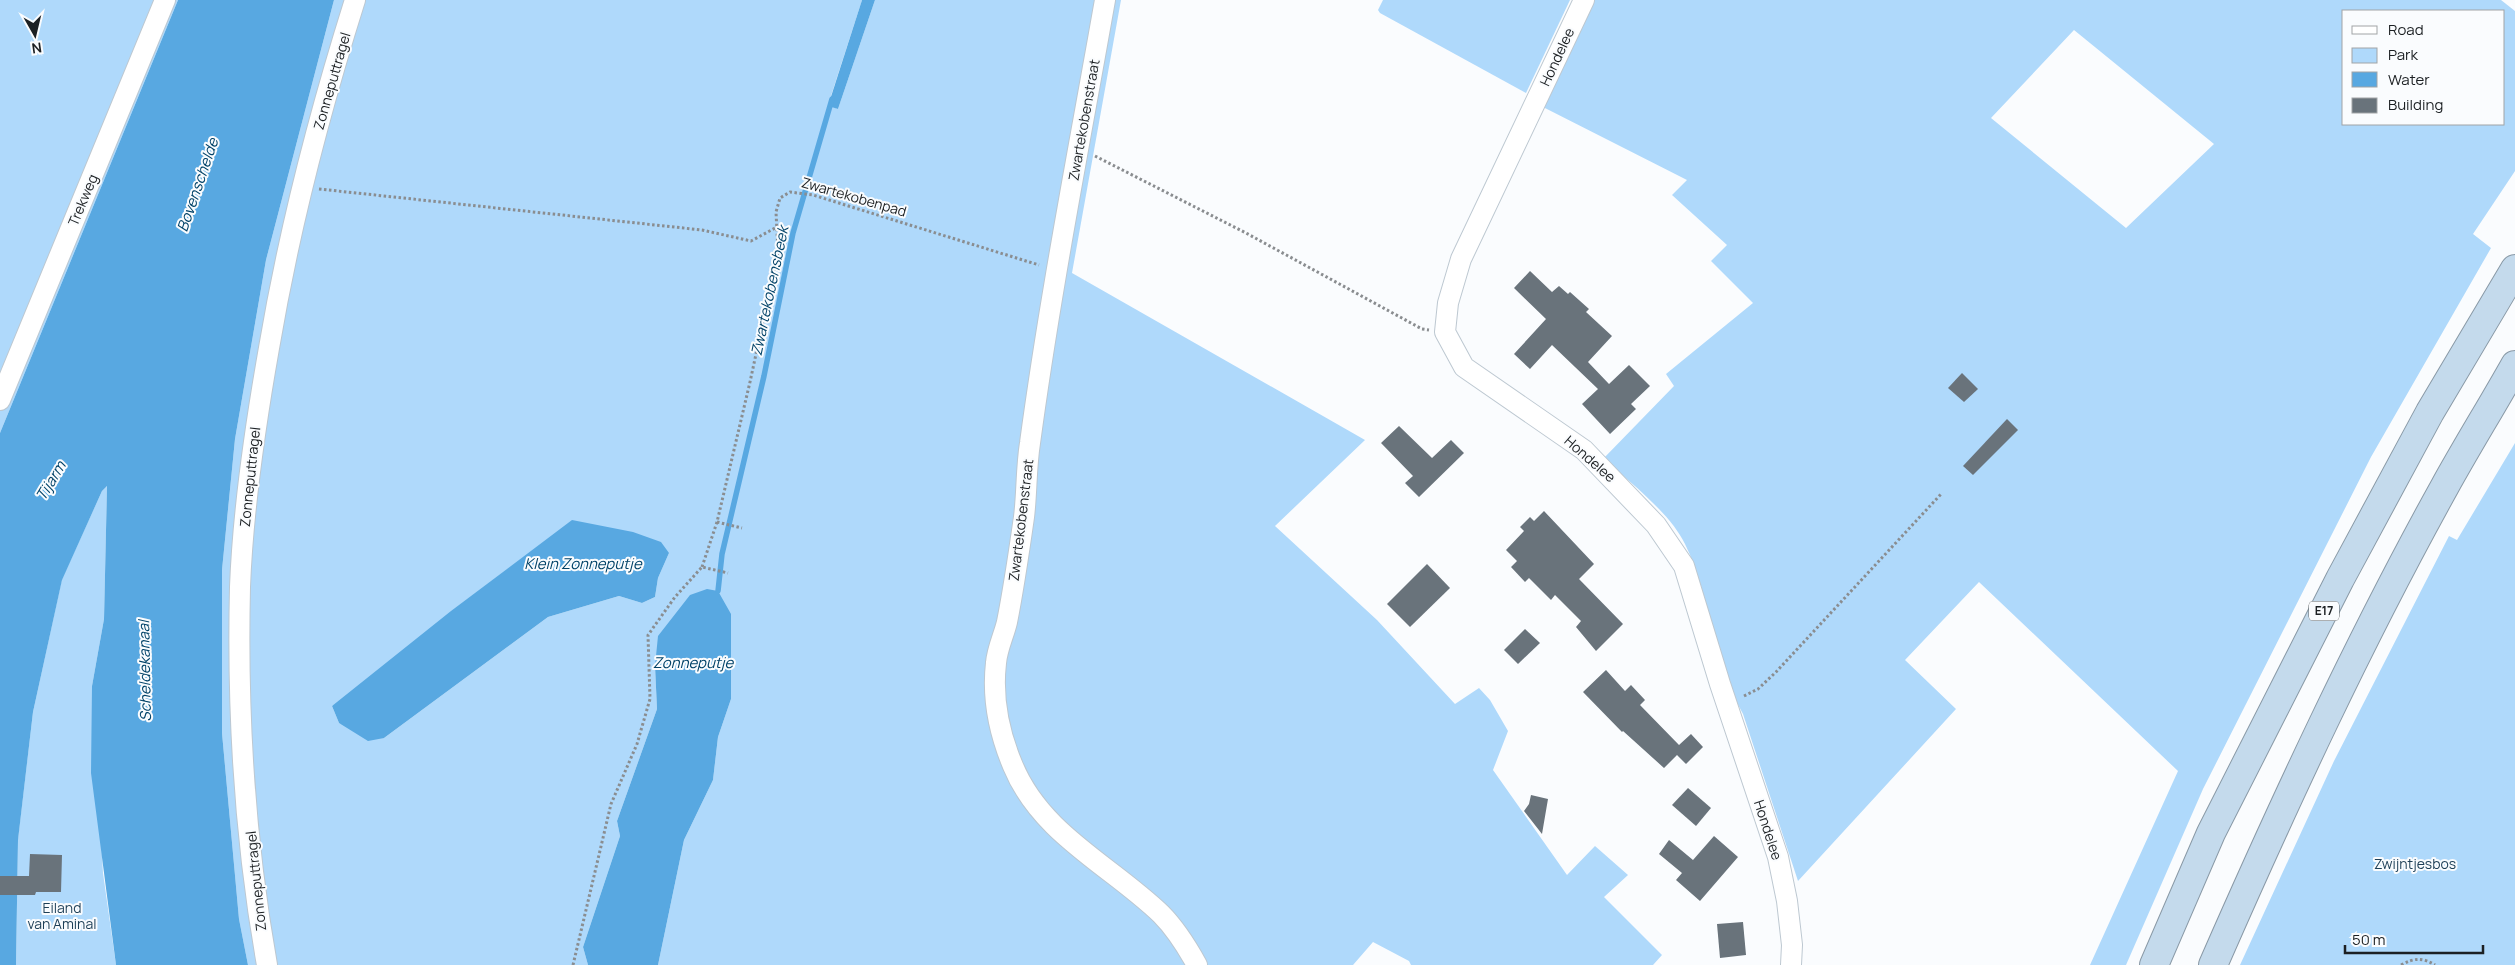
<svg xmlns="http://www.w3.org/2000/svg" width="2515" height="965" viewBox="0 0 2515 965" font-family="Manrope,sans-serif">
  <rect width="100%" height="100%" fill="#fafcfe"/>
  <g fill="#afd9fb" fill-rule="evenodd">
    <polygon points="0,0 178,0 0,433"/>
    <path d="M334 0H862L828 105 838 109 875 0H1121L1072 273 1365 440 1275 526 1377 620 1455 704 1479 688 1490 700 1508 731 1493 770 1567 875 1595 846 1628 875 1604 897 1662 955 1653 965H1411L1409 961 1373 942 1353 965H658L684 840 713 780 718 737 731 699V614L655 666 657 709 617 821 620 836 583 947 588 965H248L239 919 222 733V570L235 439 266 260ZM669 553 658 578 655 597 642 603 619 596 548 617 384 738 339 723 332 706Z"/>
    <polygon points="1383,0 1570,0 1526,93 1380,13 1378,10"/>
    <path d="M1591 0H2501L2515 11V171L2473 234 2491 248 2371 457 2203 789 2126 965H2090L2178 771 1979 582 1905 660 1956 709 1798 881 1743 714C1714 661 1711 597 1685 544 1670 513 1629 481 1603 459L1674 386 1666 374 1753 303 1711 261 1727 245 1672 195 1687 180 1539 105ZM2344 11H2504V124H2344ZM2074 30 2214 144 2126 228 1991 118Z"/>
    <polygon points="2515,443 2515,965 2240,965 2334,761 2449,536 2457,540"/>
    <polygon points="107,486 104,619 92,686 103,873 116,965 16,965 18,839 33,712 62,579 102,491"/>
  </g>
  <g fill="#58a8e1">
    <polygon points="178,0 334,0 266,260 235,439 222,570 222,733 239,919 248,965 116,965 91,773 92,686 104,619 107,486 102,491 62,580 33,712 18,840 16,965 0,965 0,433"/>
    <polygon points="862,0 875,0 838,109 828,106"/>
    <polygon points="572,520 633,532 661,542 669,553 658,578 655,597 642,603 619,596 548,617 384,738 368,741 339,723 332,706 451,611"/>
    <polygon points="707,589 718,591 731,614 731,699 718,737 713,780 684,840 658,965 588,965 583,947 620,836 617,821 657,709 655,666 658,636 690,595"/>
  </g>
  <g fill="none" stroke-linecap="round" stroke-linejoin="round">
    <polyline stroke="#58a8e1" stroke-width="5.5" points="718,591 722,554 764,376 793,233 832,99"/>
  </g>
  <g fill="#69737b">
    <polygon points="1530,271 1552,292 1559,286 1568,294 1570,292 1589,309 1586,312 1612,336 1588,362 1609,384 1629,365 1650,386 1631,404 1636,409 1610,434 1582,404 1598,389 1552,345 1530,369 1514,354 1546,319 1514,288"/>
    <polygon points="1962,373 1978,389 1964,402 1948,388"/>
    <polygon points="2007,419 2018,430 1973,475 1963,466"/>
    <polygon points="1399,426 1432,458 1451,440 1464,453 1419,497 1405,483 1413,476 1381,443"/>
    <polygon points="1544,511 1594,564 1579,579 1623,624 1596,651 1576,627 1581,621 1555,595 1551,600 1529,578 1525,582 1511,567 1517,561 1506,550 1524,531 1520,527 1530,517 1534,521"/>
    <polygon points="1427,564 1450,588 1410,627 1387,604"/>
    <polygon points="1525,629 1540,643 1518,664 1504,650"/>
    <polygon points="1606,670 1625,691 1631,685 1645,700 1640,705 1679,745 1691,734 1703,747 1686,764 1677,755 1664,768 1623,731 1622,732 1583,692"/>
    <polygon points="1688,788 1711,808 1696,826 1672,805"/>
    <polygon points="1531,795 1548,799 1542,834 1524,811 1529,804"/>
    <polygon points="1714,836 1738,857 1700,901 1676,880 1682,873 1659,854 1669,840 1693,860"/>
    <polygon points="30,854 62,855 61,892 36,892 35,895 0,895 0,876 29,876"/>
    <polygon points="1743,922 1746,955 1720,958 1717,924"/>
  </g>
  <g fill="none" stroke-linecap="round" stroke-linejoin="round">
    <defs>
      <g id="minor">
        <path d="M1105 0C1079 147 1050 295 1030 443 1026 468 1027 493 1024 517 1019 552 1014 587 1007 622 1004 635 997 649 996 663 992 698 999 733 1013 766 1041 834 1110 865 1161 914 1176 929 1187 947 1197 965"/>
        <polyline points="1584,0 1461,259 1448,303 1445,332 1464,367 1584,450 1656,525 1684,566 1720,684 1778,857 1787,901 1792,945 1791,965"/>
        <polyline points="0,400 165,0"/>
        <path d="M267 965C245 842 237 713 240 587 243 507 255 427 269 348 289 230 319 114 355 0"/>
      </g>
      <g id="highway">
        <polyline points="2154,965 2211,833 2340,579 2430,412 2515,269"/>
        <path d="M2213 965C2284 803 2359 641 2445 486 2467 446 2492 406 2515 365"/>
      </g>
    </defs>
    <use href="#minor" stroke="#bdc8d1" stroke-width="22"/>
    <use href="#highway" stroke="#8999a6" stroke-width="30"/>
    <g stroke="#8a8d90" stroke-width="3" stroke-dasharray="2.5 2.5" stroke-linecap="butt">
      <polyline points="1095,156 1246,233 1422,329 1429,330"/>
      <polyline points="319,189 702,230 751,241 777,227"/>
      <polyline points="717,522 742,528"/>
      <polyline points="702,567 717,522 750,382 778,252 776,212 780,198 790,192 813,195 1039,265"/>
      <polyline points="1744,696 1758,689 1776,672 1942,493"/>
      <polyline points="573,965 611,804 637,744 650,699 648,635 675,597 702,567 728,573"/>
      <path d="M2401 965C2414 958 2422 957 2435 965"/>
    </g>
    <use href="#minor" stroke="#fff" stroke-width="20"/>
    <use href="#highway" stroke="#c4daec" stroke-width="28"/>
  </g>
  <g text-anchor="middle" stroke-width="4" stroke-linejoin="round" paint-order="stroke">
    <rect fill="#fafcfe" stroke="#5f6265" stroke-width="1" x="2309" y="601.5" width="30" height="19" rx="4"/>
    <g font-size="12" font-weight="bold" fill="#1c2023">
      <text x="2324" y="615">E17</text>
    </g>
    <g font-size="14" fill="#1c2023" stroke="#fafcfe">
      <text transform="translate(1557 57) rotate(-65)" y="5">Hondelee</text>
      <text transform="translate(332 81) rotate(-74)" y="5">Zonneputtragel</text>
      <text transform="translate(1084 120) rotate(-80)" y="5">Zwartekobenstraat</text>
      <text transform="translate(854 197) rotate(16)" y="5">Zwartekobenpad</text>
      <text transform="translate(83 200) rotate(-67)" y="5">Trekweg</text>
      <text transform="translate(1590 459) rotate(41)" y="5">Hondelee</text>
      <text transform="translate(250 477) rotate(-84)" y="5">Zonneputtragel</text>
      <text transform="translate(1021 520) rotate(-83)" y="5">Zwartekobenstraat</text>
      <text transform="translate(1768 830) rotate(72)" y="5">Hondelee</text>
      <text transform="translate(256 881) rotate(-96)" y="5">Zonneputtragel</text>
    </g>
    <g font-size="14" fill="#1d3f57" stroke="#fafcfe">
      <text x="2415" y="869">Zwijntjesbos</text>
      <text x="62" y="913">Eiland<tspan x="62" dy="16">van Aminal</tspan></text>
    </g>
    <g font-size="15" font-style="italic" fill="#004268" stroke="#fafcfe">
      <text transform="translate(198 185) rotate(-71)" y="5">Bovenschelde</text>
      <text transform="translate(770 291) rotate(-78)" y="5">Zwartekobensbeek</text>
      <text transform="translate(51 481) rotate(-59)" y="5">Tijarm</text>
      <text x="583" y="569">Klein Zonneputje</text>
      <text x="693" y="668">Zonneputje</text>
      <text transform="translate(145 671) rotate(-91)" y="5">Scheldekanaal</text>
    </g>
  </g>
  <rect x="2342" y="10" width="162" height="115" fill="#fafcfe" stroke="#a1a4a6"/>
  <rect x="2352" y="26" width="25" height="8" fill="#ffffff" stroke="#a1a4a6"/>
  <text x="2388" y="35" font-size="15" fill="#1c2023">Road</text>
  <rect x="2352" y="48" width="25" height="15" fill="#afd9fb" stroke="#a1a4a6"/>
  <text x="2388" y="60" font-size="15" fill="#1c2023">Park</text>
  <rect x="2352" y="72" width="25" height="15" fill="#58a8e1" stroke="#a1a4a6"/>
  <text x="2388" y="85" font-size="15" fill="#1c2023">Water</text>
  <rect x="2352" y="98" width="25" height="15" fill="#69737b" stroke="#a1a4a6"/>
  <text x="2388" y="110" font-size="15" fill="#1c2023">Building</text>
  <g transform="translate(35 35) rotate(172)" stroke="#fafcfe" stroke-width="4" paint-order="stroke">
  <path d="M0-4L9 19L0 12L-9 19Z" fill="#1c2023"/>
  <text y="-8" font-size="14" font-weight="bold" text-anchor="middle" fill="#1c2023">N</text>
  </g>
  <path d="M2345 945v8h138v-8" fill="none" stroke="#1c2023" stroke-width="2.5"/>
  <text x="2352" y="945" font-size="15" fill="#1c2023" stroke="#fafcfe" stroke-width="4" paint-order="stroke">50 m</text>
</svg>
